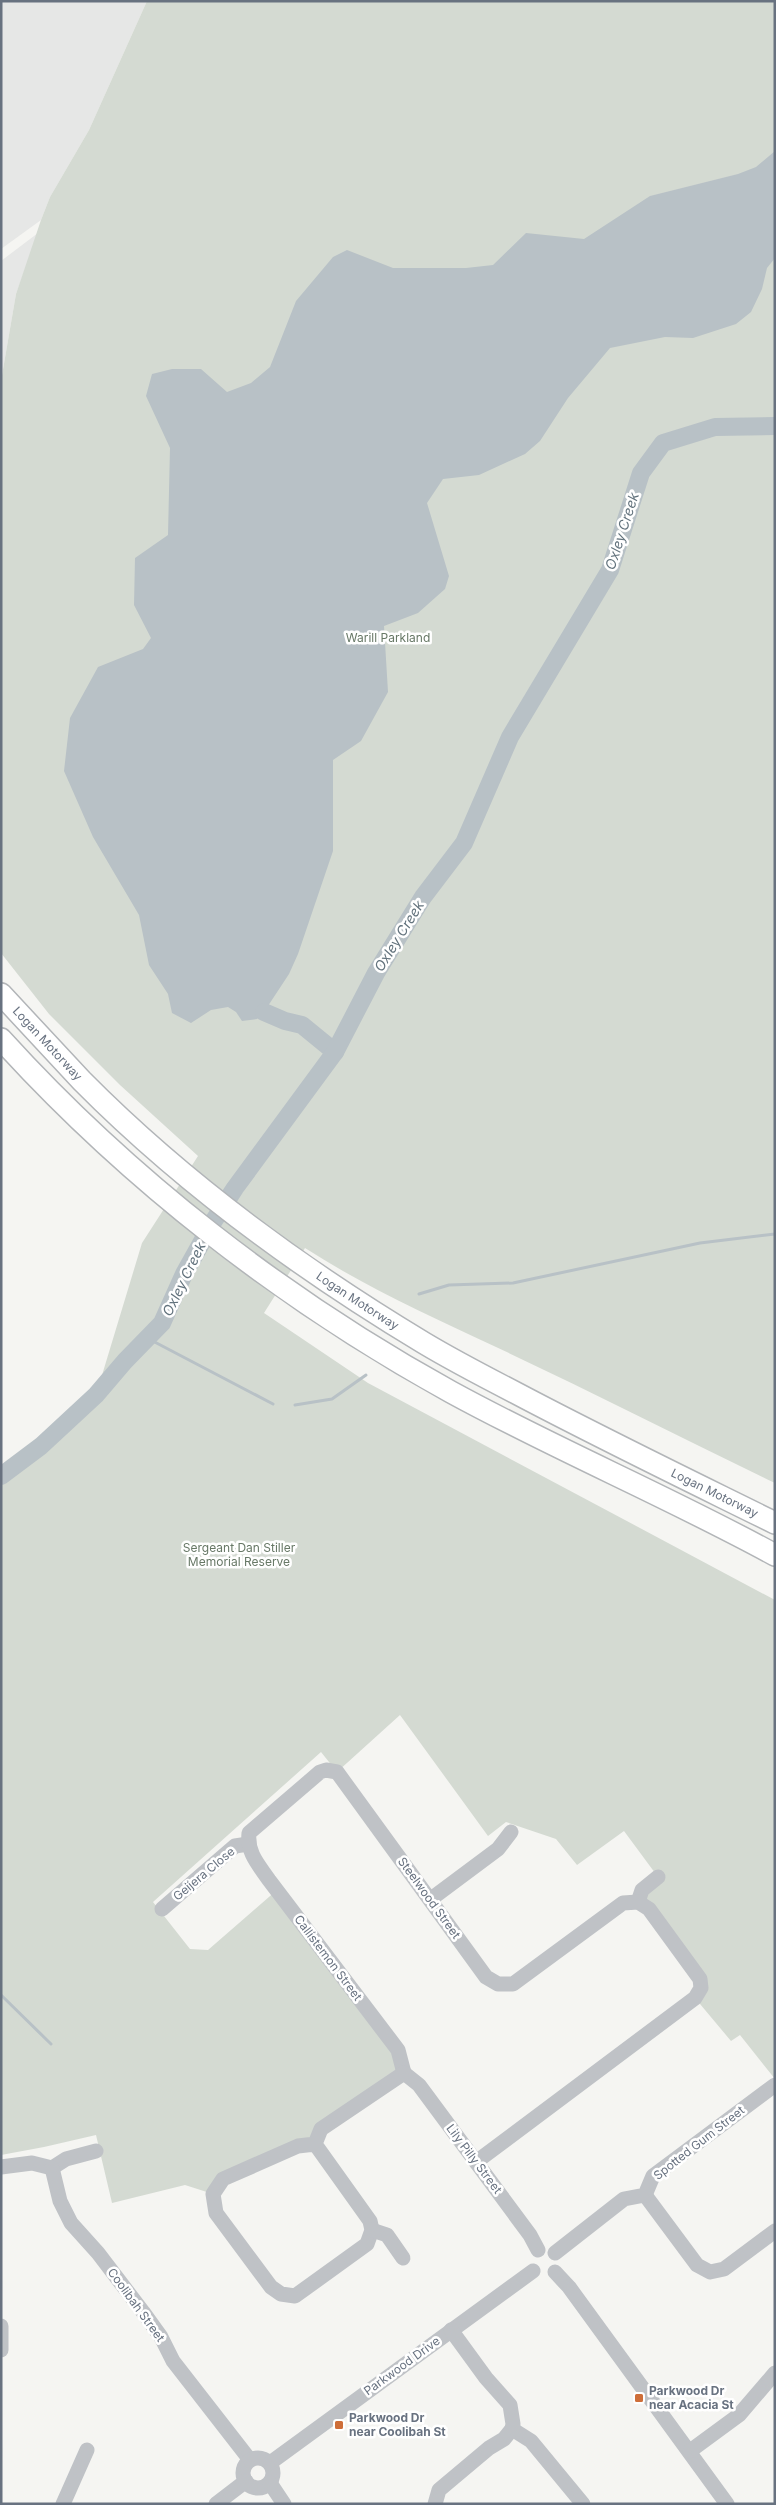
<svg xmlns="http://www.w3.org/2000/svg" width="776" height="2505" viewBox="0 0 776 2505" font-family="Inter,sans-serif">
  <rect width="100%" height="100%" fill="#f5f5f2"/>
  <g fill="#e6e7e6">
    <polygon points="1,1 147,1 89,130 50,197 41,220 1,249"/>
    <polygon points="38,233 16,294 1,381 1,261"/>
  </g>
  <path fill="#d4dad2" d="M147 1H775V1483C682 1438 590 1391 496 1347 430 1316 367 1288 305 1248L264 1313 368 1383 775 1600V2079L740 2035 731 2041 695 1998 701 1988 638 1902 658 1877 624 1831 577 1865 556 1839 506 1822 488 1836 400 1715 337 1772 321 1752 153 1902 190 1949 208 1950 277 1890 398 2050 404 2073 321 2129 315 2144 223 2179 213 2194 185 2185 112 2203 96 2135 44 2147 1 2155V1476L42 1446 96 1395 142 1243 198 1156 120 1085 49 1014 1 953V381L16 294 41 220 50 197 89 130Z"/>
  <polygon fill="#b8c1c6" points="775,151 775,258 767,268 762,289 751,312 736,324 693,338 665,337 610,348 568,398 540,441 525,454 479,475 443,479 427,503 449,576 445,589 418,613 384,626 388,692 361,741 333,760 333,851 298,954 289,974 264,1012 257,1019 242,1021 236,1012 228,1007 211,1010 191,1023 172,1013 168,994 149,965 139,915 93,837 64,771 70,718 98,667 143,649 151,638 134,605 135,558 168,535 170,448 146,396 152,374 172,369 201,369 227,392 251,383 270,367 296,301 333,257 347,250 393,268 466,268 493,265 526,233 584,239 650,196 738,174 756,167"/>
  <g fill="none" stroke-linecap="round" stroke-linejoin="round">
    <g stroke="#b8c1c6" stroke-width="3">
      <polyline points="419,1294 449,1285 513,1283 700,1243 775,1234"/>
      <polyline points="147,1338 273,1404"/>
      <polyline points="295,1405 332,1399 366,1375"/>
      <polyline points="1,1995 51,2044"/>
    </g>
    <g stroke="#b8c1c6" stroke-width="18">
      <polyline points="264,1012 285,1021 302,1025 335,1052"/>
      <polyline points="1,1476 41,1446 96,1395 125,1361 162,1323 184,1274 213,1222 235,1188 335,1052 376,973 423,897 464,843 510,737 610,570 641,473 663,443 715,427 775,426"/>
    </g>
    <defs>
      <g id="highway">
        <path id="s1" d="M1 994C28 1023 55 1052 82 1081 183 1183 301 1269 424 1343 454 1361 485 1377 516 1393 601 1438 688 1480 775 1523"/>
        <path d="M1 1039C129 1180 284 1300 451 1392 557 1450 669 1497 775 1555"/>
      </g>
    </defs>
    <use href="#highway" stroke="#b2b5b8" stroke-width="24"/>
    <g stroke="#bfc2c6" stroke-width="15">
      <polyline points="431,1899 498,1849 511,1832"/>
      <polyline points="638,1902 642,1890 658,1877"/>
      <polyline points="162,1909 235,1846 248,1844"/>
      <path d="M404 2073 398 2050 269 1880C258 1864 247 1853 249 1833L320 1772 326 1770 337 1772 486 1977 498 1984H513L623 1903 638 1902 649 1909 700 1979 701 1988 695 1998 476 2162"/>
      <polyline points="404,2073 419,2085 530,2235 538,2250"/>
      <polyline points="315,2144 370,2221 372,2230 367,2244 295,2296 281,2294 271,2287 216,2213 213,2194 223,2179 298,2146 315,2144 321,2129 404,2073"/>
      <polyline points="1,2167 32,2163 52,2168 66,2159 96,2151"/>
      <polyline points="52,2168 60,2201 71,2223 98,2253 143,2312 161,2337 173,2361 250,2460"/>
      <polyline points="645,2195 697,2265 710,2272 724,2269 775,2231"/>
      <polyline points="372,2230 387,2235 403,2258"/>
      <polyline points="555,2253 624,2199 645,2195 653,2176 775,2085"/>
      <polyline points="555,2272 569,2287 727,2504"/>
      <polyline points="1,2326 1,2350"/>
      <polyline points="512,2429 531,2441 583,2504"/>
      <polyline points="690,2451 739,2415 775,2373"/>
      <circle cx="258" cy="2473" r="15"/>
      <polyline points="270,2463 533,2271"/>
      <polyline points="270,2483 284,2504"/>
      <polyline points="63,2504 87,2450"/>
      <polyline points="216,2504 246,2481"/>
      <polyline points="435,2504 439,2490 489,2448 504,2439 512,2429 513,2424 510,2405 486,2378 451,2330"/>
    </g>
    <use href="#highway" stroke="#fff" stroke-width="21"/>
  </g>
  <g fill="#ce6e39" stroke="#fff" stroke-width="2">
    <rect x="634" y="2393" width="10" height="10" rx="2.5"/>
    <rect x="334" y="2420" width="10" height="10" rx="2.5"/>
  </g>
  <g text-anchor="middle" stroke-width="5" stroke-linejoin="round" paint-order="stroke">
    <g font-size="12" fill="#677866" stroke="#fff">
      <text x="388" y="642">Warill Parkland</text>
      <text x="239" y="1552">Sergeant Dan Stiller<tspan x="239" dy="14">Memorial Reserve</tspan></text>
    </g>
    <g font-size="12" fill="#687280" stroke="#fff">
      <text dy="4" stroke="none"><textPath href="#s1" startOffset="68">Logan Motorway</textPath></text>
      <text dy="4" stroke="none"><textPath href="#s1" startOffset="472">Logan Motorway</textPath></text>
      <text dy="4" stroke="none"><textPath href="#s1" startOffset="878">Logan Motorway</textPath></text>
      <text transform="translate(204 1874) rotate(-40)" y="4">Geijera Close</text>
      <text transform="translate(429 1898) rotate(54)" y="4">Steelwood Street</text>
      <text transform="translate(328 1958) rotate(53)" y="4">Callistemon Street</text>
      <text transform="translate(699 2143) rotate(-38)" y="4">Spotted Gum Street</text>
      <text transform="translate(474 2159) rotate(53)" y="4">Lily Pilly Street</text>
      <text transform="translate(136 2305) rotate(54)" y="4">Coolibah Street</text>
      <text transform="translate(402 2366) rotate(-36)" y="4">Parkwood Drive</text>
    </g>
    <g font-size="12" font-weight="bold" fill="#687280" stroke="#fff" text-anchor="start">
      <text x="649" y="2395">Parkwood Dr<tspan x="649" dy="14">near Acacia St</tspan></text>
      <text x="349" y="2422">Parkwood Dr<tspan x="349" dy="14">near Coolibah St</tspan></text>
    </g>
    <g font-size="14" font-style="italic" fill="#63737d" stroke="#fff">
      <text transform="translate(622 531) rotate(-72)" y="5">Oxley Creek</text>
      <text transform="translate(399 936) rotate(-58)" y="5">Oxley Creek</text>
      <text transform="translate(184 1279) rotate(-64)" y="5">Oxley Creek</text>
    </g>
  </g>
  <rect width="776" height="2505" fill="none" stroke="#687280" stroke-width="5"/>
</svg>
